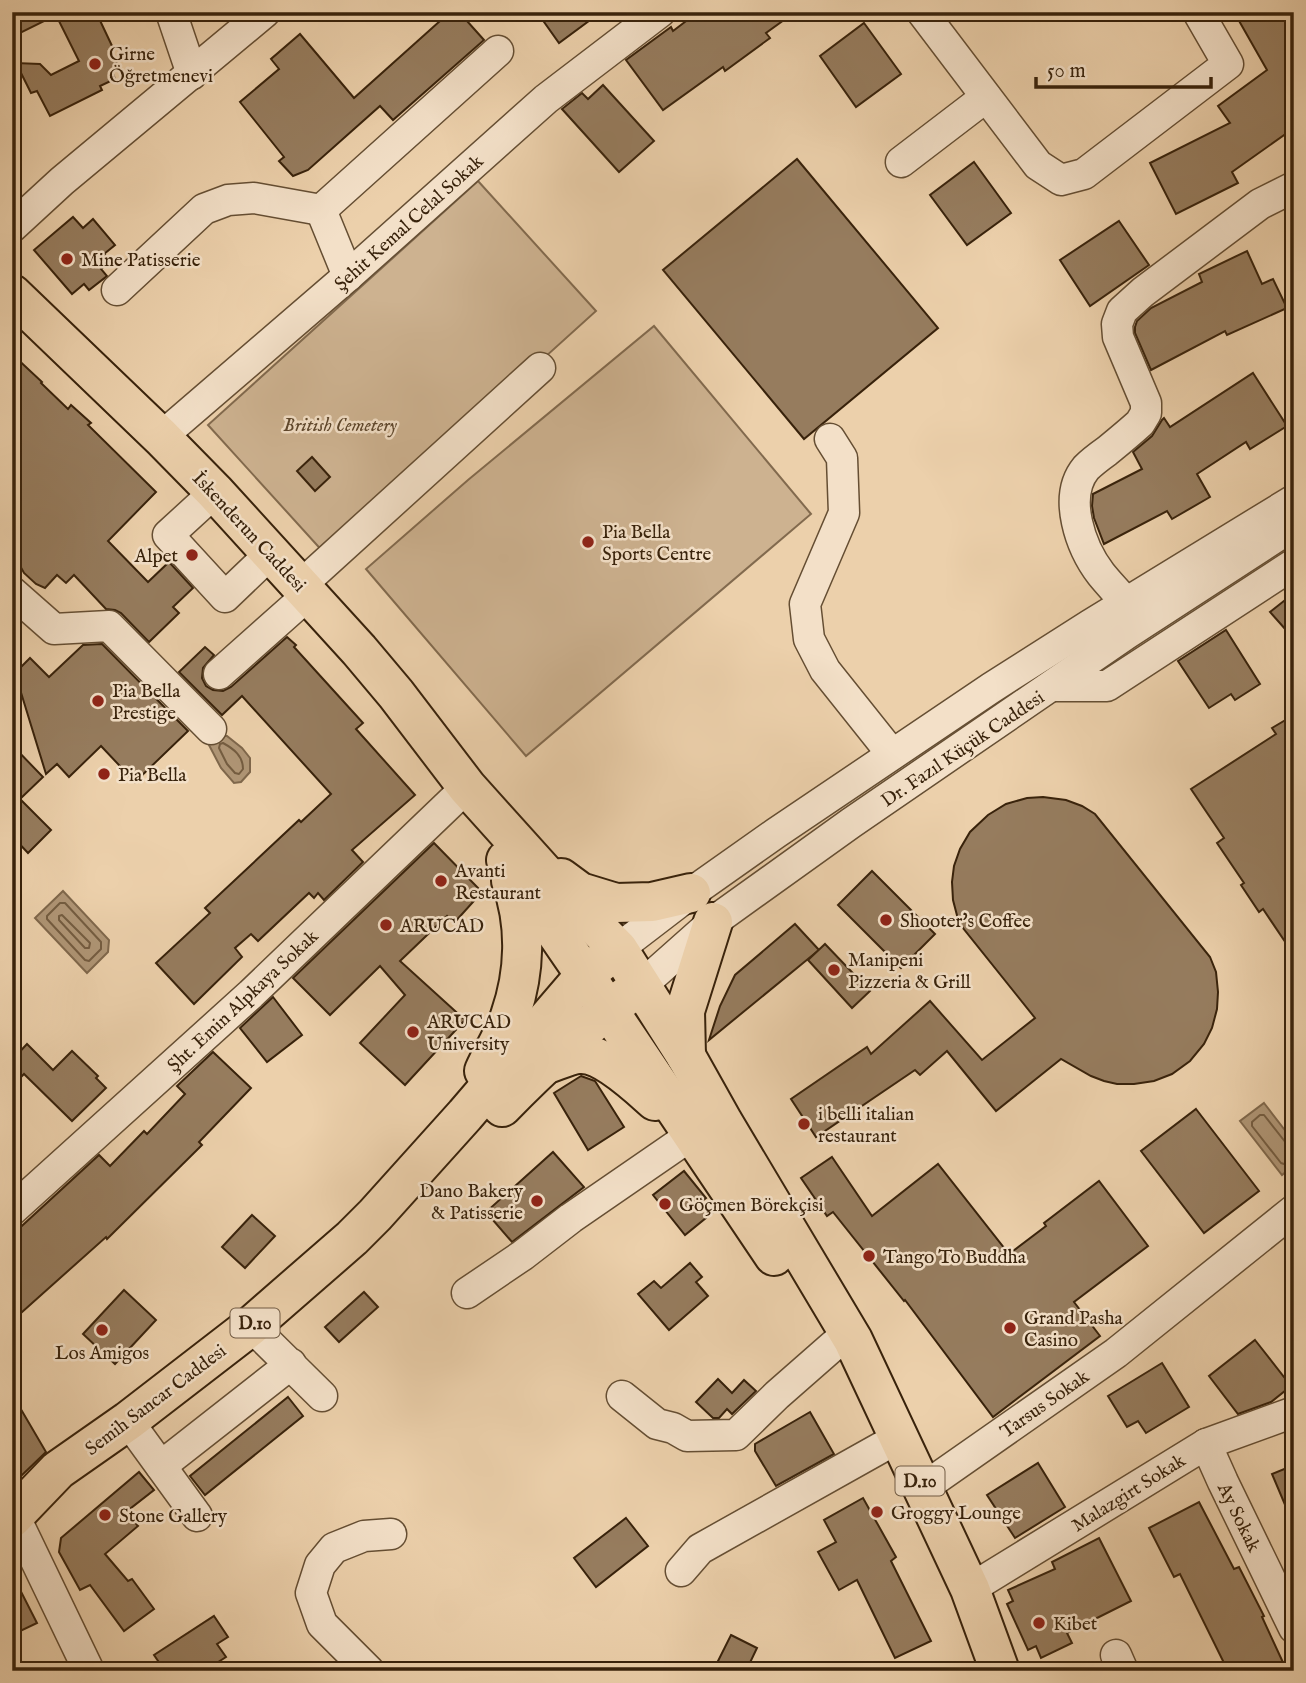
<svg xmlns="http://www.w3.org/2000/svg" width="1306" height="1683" viewBox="0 0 1306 1683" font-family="'IM FELL English',serif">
  <rect width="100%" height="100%" fill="#ecd0ab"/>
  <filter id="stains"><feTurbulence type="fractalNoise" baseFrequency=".00286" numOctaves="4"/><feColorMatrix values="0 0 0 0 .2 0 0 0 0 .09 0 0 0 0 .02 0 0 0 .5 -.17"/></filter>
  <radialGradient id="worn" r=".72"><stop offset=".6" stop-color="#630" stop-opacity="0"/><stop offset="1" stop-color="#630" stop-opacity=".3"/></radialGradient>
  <g fill="#cdb290" stroke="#826a4e" stroke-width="2">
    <polygon points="478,181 596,311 326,555 208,425"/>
    <polygon points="654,326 811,514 526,756 366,569 468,480"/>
  </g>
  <g fill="#af9575" stroke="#7f674b" stroke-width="2">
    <polygon points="215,736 227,736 242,748 250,758 250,772 241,782 234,783 221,768 209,745"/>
    <polygon points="63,891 109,940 108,952 87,973 35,918"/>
    <polygon points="1264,1103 1294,1142 1294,1165 1282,1175 1240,1121"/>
  </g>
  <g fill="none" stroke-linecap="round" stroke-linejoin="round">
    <g stroke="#745c40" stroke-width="2">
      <path d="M223 743C234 749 243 756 243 769L239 774 235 773 227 764 219 748 220 744Z"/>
      <polygon points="60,903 65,903 101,942 101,949 89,961 85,960 47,919 47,916"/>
      <polygon points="62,915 90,943 89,948 85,948 59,920 59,916"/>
      <polyline points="1294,1146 1286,1143 1264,1115 1260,1115 1252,1122 1252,1126 1281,1163 1284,1164 1294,1160"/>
    </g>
  </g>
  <g fill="#967c5e" stroke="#38220b" stroke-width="2">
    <polygon points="12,12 96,12 113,48 110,49 119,68 112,71 115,79 100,86 102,90 50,116 37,91 31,93 16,63 40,64 51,75 79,61 56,15 12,37"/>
    <polygon points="450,12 459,12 484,40 393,120 380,106 308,170 293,176 279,161 284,157 240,102 279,69 271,59 300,34 354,98"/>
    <polygon points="537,12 601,12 559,43"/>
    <polygon points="698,12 795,12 766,33 770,38 725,71 723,67 663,110 626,60 671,27 673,31"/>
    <polygon points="1234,12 1286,12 1294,26 1294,128 1232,172 1238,183 1176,214 1150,163 1230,123 1218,106 1267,70"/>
    <polygon points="864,23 901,74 856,107 820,56"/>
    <polygon points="603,85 654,141 619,172 562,109 582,93 588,99"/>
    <polygon points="797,159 938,328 804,439 663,270"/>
    <polygon points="974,162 1011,213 967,245 930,195"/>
    <polygon points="73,217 83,228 93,219 115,245 104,254 111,261 101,269 107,276 89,290 84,284 72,294 34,250"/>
    <polygon points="1119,221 1149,265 1090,306 1060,260"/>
    <polygon points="1247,251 1262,284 1273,279 1287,308 1227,335 1225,331 1151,370 1135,333 1135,327 1137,321 1151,308 1202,282 1199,274"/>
    <polygon points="12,354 42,382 41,383 68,409 71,405 91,423 88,425 156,492 108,541 148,582 169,562 193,588 173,607 179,613 149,642 121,613 115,610 106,609 74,575 66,583 57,575 45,588 36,584 24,573 12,551"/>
    <polygon points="1253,373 1287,426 1250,449 1246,442 1197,474 1210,497 1172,519 1167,511 1104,544 1094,518 1092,506 1093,494 1142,469 1133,452 1152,436 1162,420 1164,418 1170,427"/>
    <polygon points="312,457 330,477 315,491 297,471"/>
    <polygon points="1294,593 1294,639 1270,612"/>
    <polygon points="1226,630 1260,684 1235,700 1231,694 1209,708 1178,661"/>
    <polygon points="287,637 296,645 294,647 363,723 356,729 415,795 352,850 363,862 324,900 318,893 314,898 309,893 258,941 251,934 235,948 242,957 194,1004 156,963 210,913 205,908 299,820 301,822 331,794 242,696 222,715 179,672 205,647 214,655 203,668 202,678 206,686 213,690 223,691 231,687"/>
    <polygon points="102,644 188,731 135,782 101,746 69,777 57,764 46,774 15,673 30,658 49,677 83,645"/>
    <polygon points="1294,715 1294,955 1263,909 1259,912 1241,885 1244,883 1217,843 1224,838 1191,789 1276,734 1272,728"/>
    <polygon points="12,745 43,777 20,799 51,830 28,853 12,836"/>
    <polygon points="1043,797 1066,800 1082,806 1095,814 1210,957 1216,972 1218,992 1217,1009 1212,1028 1204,1044 1190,1061 1172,1074 1154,1081 1134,1084 1117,1084 1104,1081 1091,1076 1061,1059 996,1111 947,1051 920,1075 915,1070 816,1137 791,1099 867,1047 871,1054 930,1001 982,1060 1035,1018 959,923 953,900 952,882 954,866 960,849 970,832 988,815 1006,804 1027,798"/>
    <polygon points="434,843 482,892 454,923 447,916 400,961 465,1020 405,1085 360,1043 405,995 380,966 330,1015 293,978"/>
    <polygon points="872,871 935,934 901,968 838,905"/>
    <polygon points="795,924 819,950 709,1040 720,1006 735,975"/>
    <polygon points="825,944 870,991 852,1008 808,960"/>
    <polygon points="273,997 302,1035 267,1062 240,1028"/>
    <polygon points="27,1044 53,1070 72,1051 98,1076 96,1078 106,1088 72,1121 24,1074 12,1086 12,1060"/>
    <polygon points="213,1052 251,1088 199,1142 202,1145 107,1239 106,1237 12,1321 12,1235 99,1155 110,1166 144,1131 147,1134 185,1094 177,1086"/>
    <polygon points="581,1076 595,1081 624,1127 588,1150 554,1093"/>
    <polygon points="1196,1109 1259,1191 1204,1233 1141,1151"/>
    <polygon points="553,1152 584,1187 512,1242 486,1212"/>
    <polygon points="832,1157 872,1216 938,1164 1009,1254 1046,1226 1044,1223 1099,1181 1148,1246 1074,1302 1100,1336 993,1417 905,1300 904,1301 833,1212 827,1216 801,1178"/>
    <polygon points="684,1171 706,1198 702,1201 712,1213 685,1235 653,1195"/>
    <polygon points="252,1215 275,1236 245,1268 222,1247"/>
    <polygon points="690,1263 702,1277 696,1282 708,1296 669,1330 638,1294 654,1281 661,1288"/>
    <polygon points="124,1290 156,1320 115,1364 83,1334"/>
    <polygon points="364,1292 378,1307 339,1342 325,1327"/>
    <polygon points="1255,1340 1291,1386 1271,1402 1238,1414 1209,1376"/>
    <polygon points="1162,1363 1189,1407 1146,1433 1138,1421 1127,1427 1108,1396"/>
    <polygon points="718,1379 732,1393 744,1380 756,1391 732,1414 727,1409 719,1418 713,1418 696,1402"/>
    <polygon points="12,1394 46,1452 20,1477 12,1463"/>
    <polygon points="288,1397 303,1416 205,1495 190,1476"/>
    <polygon points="810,1412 834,1454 776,1486 755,1451 755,1444"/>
    <polygon points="1038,1463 1065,1507 1015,1538 987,1495"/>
    <polygon points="1294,1465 1294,1526 1272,1474"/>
    <polygon points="139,1472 154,1490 126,1512 138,1526 105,1554 128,1581 132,1579 154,1609 124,1631 90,1585 80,1590 59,1552 61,1538"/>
    <polygon points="863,1498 896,1557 891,1561 931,1641 895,1658 857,1580 839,1590 818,1552 836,1542 824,1520"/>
    <polygon points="1199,1502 1234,1569 1239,1567 1264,1616 1262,1617 1287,1671 1228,1671 1180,1574 1174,1577 1149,1528"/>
    <polygon points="626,1518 648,1546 596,1587 574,1558"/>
    <polygon points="1099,1538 1131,1601 1067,1633 1072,1643 1041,1658 1036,1646 1028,1650 1007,1604 1013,1601 1008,1590 1055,1569 1052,1562"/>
    <polygon points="12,1574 37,1623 12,1635"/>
    <polygon points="214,1616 228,1637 217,1644 226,1657 204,1671 165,1671 154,1655"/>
    <polygon points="731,1635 757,1648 746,1671 713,1671"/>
  </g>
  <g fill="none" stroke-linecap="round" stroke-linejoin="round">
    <defs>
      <g id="minor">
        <polyline points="171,12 192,74"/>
        <polyline points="922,12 1038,165 1061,180 1084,174 1228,64 1198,12"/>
        <polyline points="901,162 986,97"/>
        <polyline points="12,227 62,181 265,12"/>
        <polyline points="348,276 321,210 498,51"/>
        <polyline points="117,290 204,209 228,200 254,198 321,210"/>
        <polyline points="161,437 348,276 546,99 660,12"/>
        <polyline points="830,439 842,458 844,513 805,604 809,639 825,670 892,754"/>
        <polyline points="215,492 168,535 225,597 270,554"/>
        <polyline points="300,586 540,368"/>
        <polyline points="12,592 54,629 109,626 211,729"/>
        <path d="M1126 603C1118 593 1109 584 1101 574 1081 548 1062 497 1086 468 1092 462 1100 456 1107 451 1118 442 1129 433 1140 423L1146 413V403L1118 337 1117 324 1122 311 1143 292 1260 204 1294 187"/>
        <polyline points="219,674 309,594"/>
        <polyline points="1052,686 1107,686 1294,564"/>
        <polyline points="618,949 691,893 776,833 991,688 1090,625 1294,500"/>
        <polyline points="642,985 713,922 851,823 1128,633 1294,525"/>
        <polyline points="12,1210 251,994 467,787"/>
        <polyline points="467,1293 523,1255 571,1218 693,1134"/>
        <polyline points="251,1326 322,1396"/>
        <polyline points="622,1396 657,1424 673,1428 687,1436 736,1435 777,1395 834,1345"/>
        <polyline points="128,1421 197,1516"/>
        <polyline points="1206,1444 1223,1482 1294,1628"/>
        <polyline points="161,1466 291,1364"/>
        <polyline points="923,1488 1116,1353 1294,1210"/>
        <polyline points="12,1511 89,1671"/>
        <polyline points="681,1571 700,1549 882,1447"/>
        <polyline points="970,1589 1206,1444 1294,1412"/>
        <polyline points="1116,1655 1123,1671"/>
        <polyline points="369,1671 322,1624 311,1593 320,1565 334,1548 364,1536 391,1534"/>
      </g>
      <g id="major">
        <polyline points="12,294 161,437 215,492 359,650 396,694 467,787 557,887 618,949 686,1056 723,1122 853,1340 970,1589 1000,1671"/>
        <polyline points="506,860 585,975 774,1256"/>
        <polyline points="561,878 580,892 616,903 652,902 691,893"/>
        <polyline points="686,1056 685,1011 713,922"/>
        <path d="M543 1065C552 1063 571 1054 580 1054 604 1053 637 1085 655 1101"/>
        <path d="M484 1071C492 1053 504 1035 510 1016 525 973 527 925 511 881"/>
        <path d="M502 1107C542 1066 583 1028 629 994"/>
        <polyline points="12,1518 58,1470 128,1421 251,1326 352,1238 375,1215 465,1115 585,975 605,959"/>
      </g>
    </defs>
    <use href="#minor" stroke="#654e33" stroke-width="33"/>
    <use href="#major" stroke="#38220b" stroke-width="42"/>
    <use href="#minor" stroke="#f3e0c8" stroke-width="30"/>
    <use href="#major" stroke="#ecd0ab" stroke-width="38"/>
  </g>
  <g fill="#8f2418" stroke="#f3e0c8" stroke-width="2.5">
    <circle cx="95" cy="64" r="7"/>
    <circle cx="67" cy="259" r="7"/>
    <circle cx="588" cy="542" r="7"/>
    <circle cx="192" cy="555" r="7"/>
    <circle cx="98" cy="701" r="7"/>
    <circle cx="104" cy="774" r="7"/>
    <circle cx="441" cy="881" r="7"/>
    <circle cx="886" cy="920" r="7"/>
    <circle cx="386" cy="925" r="7"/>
    <circle cx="834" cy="970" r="7"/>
    <circle cx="413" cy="1032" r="7"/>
    <circle cx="804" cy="1124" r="7"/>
    <circle cx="537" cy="1201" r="7"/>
    <circle cx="665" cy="1204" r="7"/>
    <circle cx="869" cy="1256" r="7"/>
    <circle cx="1010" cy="1328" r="7"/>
    <circle cx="102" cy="1330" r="7"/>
    <circle cx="877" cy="1512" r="7"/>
    <circle cx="105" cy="1515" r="7"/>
    <circle cx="1039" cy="1623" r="7"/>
  </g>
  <g text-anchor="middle" stroke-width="5" stroke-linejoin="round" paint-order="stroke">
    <g fill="#f3e0c8" stroke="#705b44" stroke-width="2">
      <rect x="230.5" y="1308.5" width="49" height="29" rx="5"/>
      <rect x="895.5" y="1466.5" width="49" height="29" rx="5"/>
    </g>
    <g font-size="18" font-weight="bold" fill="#38220b">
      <text x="255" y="1329">D.10</text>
      <text x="920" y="1487">D.10</text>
    </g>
    <g font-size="19" fill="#38220b" stroke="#f3e0c8" text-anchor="start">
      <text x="109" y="60">Girne<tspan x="109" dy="22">Öğretmenevi</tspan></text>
      <text x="81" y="266">Mine Patisserie</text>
      <text x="602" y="538">Pia Bella<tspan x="602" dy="22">Sports Centre</tspan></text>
      <text x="178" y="562" text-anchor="end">Alpet</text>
      <text x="112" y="697">Pia Bella<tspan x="112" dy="22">Prestige</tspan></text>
      <text x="118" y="781">Pia Bella</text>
      <text x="455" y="877">Avanti<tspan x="455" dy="22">Restaurant</tspan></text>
      <text x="900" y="927">Shooter's Coffee</text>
      <text x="400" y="932">ARUCAD</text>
      <text x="848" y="966">Manipeni<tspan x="848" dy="22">Pizzeria &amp; Grill</tspan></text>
      <text x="427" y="1028">ARUCAD<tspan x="427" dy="22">University</tspan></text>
      <text x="818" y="1120">i belli italian<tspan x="818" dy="22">restaurant</tspan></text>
      <text x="523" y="1197" text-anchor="end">Dano Bakery<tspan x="523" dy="22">&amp; Patisserie</tspan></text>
      <text x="679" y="1211">Göçmen Börekçisi</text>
      <text x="883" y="1263">Tango To Buddha</text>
      <text x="1024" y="1324">Grand Pasha<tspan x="1024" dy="22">Casino</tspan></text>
      <text x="102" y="1359" text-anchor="middle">Los Amigos</text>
      <text x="891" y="1519">Groggy Lounge</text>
      <text x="119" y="1522">Stone Gallery</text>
      <text x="1053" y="1630">Kibet</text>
    </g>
    <g font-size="19" fill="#38220b" stroke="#f3e0c8">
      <text transform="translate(408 222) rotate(-42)" y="7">Şehit Kemal Celal Sokak</text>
      <text transform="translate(250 531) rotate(47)" y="7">İskenderun Caddesi</text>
      <text transform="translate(962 748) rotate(-34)" y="7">Dr. Fazıl Küçük Caddesi</text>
      <text transform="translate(242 1000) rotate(-43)" y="7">Şht. Emin Alpkaya Sokak</text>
      <text transform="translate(155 1399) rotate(-37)" y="7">Semih Sancar Caddesi</text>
      <text transform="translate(1044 1403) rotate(-35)" y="7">Tarsus Sokak</text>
      <text transform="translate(1128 1492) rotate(-32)" y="7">Malazgirt Sokak</text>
      <text transform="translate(1240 1517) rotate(64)" y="7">Ay Sokak</text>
    </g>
    <g font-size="19" font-style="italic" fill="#5d462c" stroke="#f3e0c8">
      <text x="340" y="431">British Cemetery</text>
    </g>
  </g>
  <rect width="1306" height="1683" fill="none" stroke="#ecd0ab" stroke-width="42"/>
  <rect x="14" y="14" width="1278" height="1655" fill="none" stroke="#38220b" stroke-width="3.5"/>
  <rect x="21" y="21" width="1264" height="1641" fill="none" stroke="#38220b" stroke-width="2"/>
  <path d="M1036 77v10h175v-10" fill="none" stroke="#38220b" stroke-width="3.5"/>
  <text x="1047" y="77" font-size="21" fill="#38220b" stroke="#f3e0c8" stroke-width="5" paint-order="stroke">50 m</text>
  <rect width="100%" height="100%" filter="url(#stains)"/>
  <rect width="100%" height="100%" fill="url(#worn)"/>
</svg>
